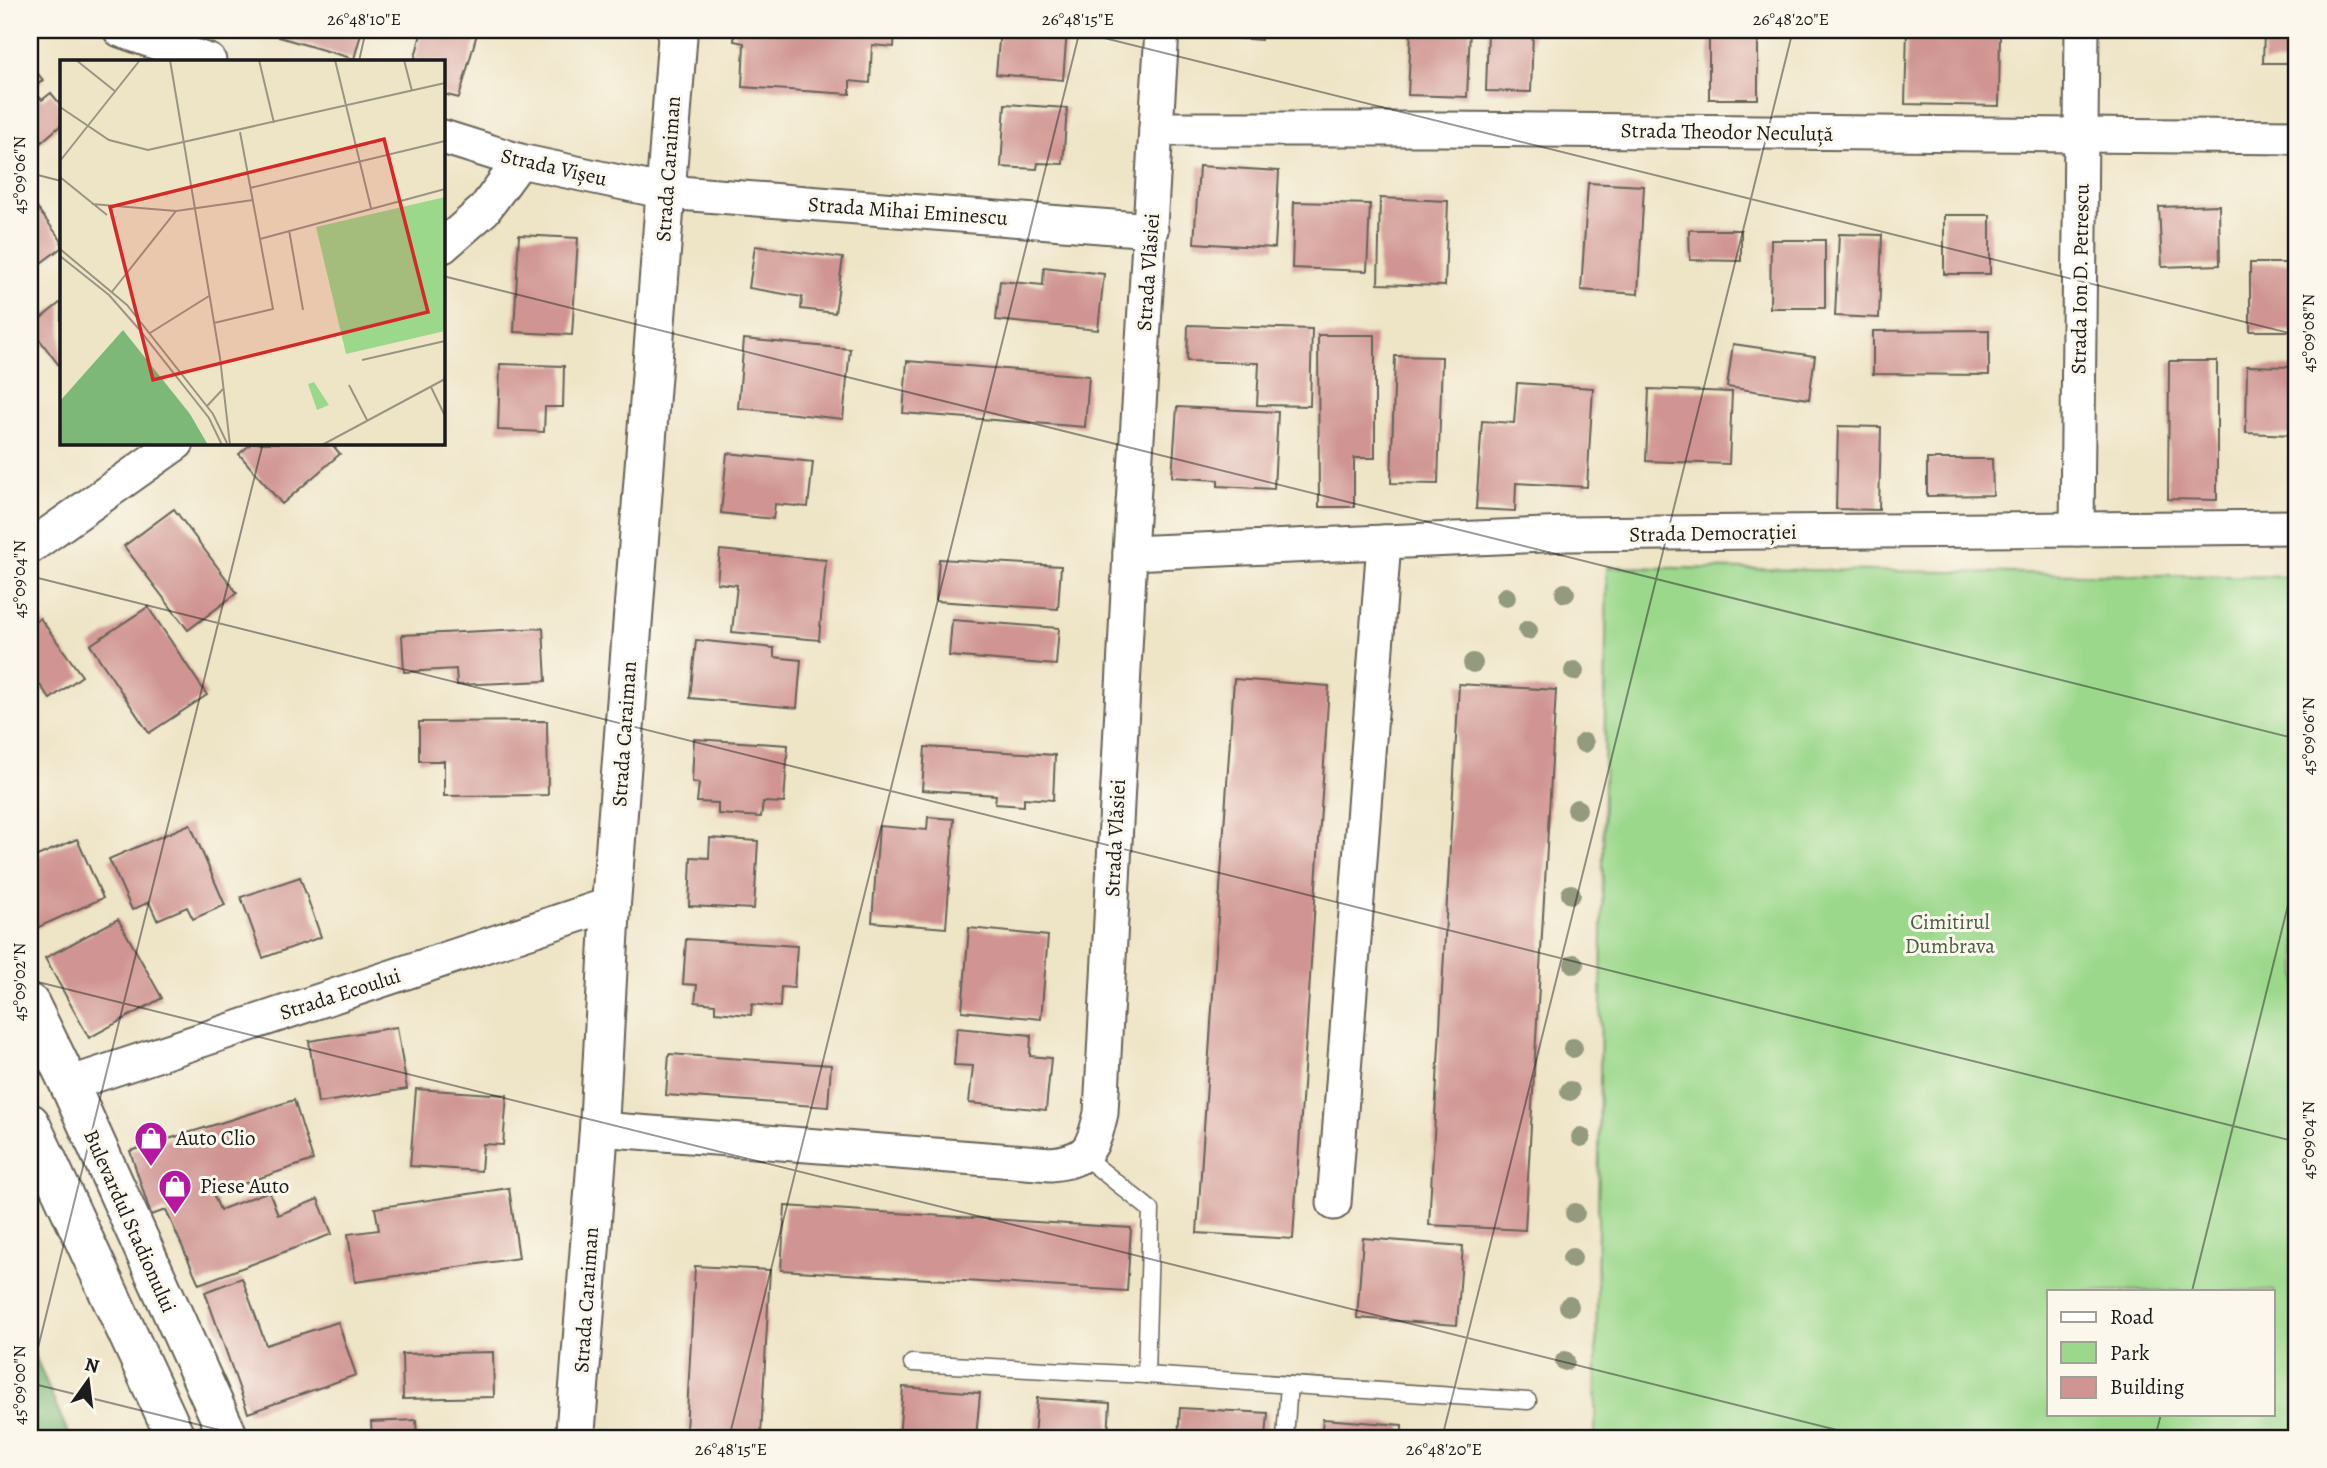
<svg xmlns="http://www.w3.org/2000/svg" width="2327" height="1468" viewBox="0 0 2327 1468" font-family="Alegreya,serif">
  <rect width="100%" height="100%" fill="#fbf7ec"/>
  <filter id="ink" filterUnits="userSpaceOnUse"><feTurbulence type="fractalNoise" baseFrequency=".0143" numOctaves="2"/><feDisplacementMap in="SourceGraphic" scale="14" xChannelSelector="R" yChannelSelector="G"/><feConvolveMatrix kernelMatrix="1 2 1 2 8 2 1 2 1" color-interpolation-filters="sRGB"/></filter>
  <filter id="wash" filterUnits="userSpaceOnUse"><feTurbulence type="fractalNoise" baseFrequency=".00686" numOctaves="4" result="noise"/><feDisplacementMap in="SourceGraphic" scale="28" xChannelSelector="R" yChannelSelector="G"/><feGaussianBlur stdDeviation="1.57" result="paint"/><feColorMatrix in="noise" values="0 0 0 0 0 0 0 0 0 0 0 0 0 0 0 0 0 1.4 0 .05"/><feComposite in="paint" operator="in"/></filter>
  <g filter="url(#wash)">
    <rect width="100%" height="100%" fill="#eee4c6"/>
    <path fill="#9cd88c" stroke="#5c7a54" stroke-width="2" fill-rule="evenodd" d="M1607 567 2297 577V1438H1595ZM2049 1291H2273V1414H2049Z"/>
    <polygon fill="#7db878" stroke="#4c6a4a" stroke-width="2" points="30,1344 70,1438 30,1438"/>
    <g id="blocks">
      <g fill="#d09592">
        <polygon points="282,30 362,30 354,59 279,37"/>
        <polygon points="422,30 478,30 459,98 443,94 443,61 414,61"/>
        <polygon points="735,30 895,30 894,47 872,45 870,83 850,81 850,94 742,87 744,43 734,41"/>
        <polygon points="1000,30 1067,30 1063,80 996,74"/>
        <polygon points="1196,30 1261,30 1261,40 1195,35"/>
        <polygon points="1411,30 1470,30 1467,97 1408,95"/>
        <polygon points="1488,30 1533,30 1531,92 1486,91"/>
        <rect x="1709" y="30" width="49" height="69"/>
        <polygon points="1907,30 2000,30 1999,106 1905,104"/>
        <polygon points="2264,30 2297,30 2297,63 2263,63"/>
        <polygon points="30,64 43,80 32,89 42,100 51,93 61,105 61,125 30,152"/>
        <polygon points="1005,104 1067,108 1063,164 1038,163 1037,169 1001,167"/>
        <polygon points="1199,166 1279,171 1275,248 1194,243"/>
        <polygon points="1588,183 1644,186 1638,294 1581,290"/>
        <polygon points="1380,198 1448,201 1445,286 1378,284"/>
        <polygon points="32,201 61,240 61,248 30,271 30,203"/>
        <polygon points="1294,202 1370,204 1367,271 1292,268"/>
        <polygon points="2219,205 2220,265 2162,267 2159,207"/>
        <rect x="1944" y="215" width="46" height="59"/>
        <polygon points="1689,230 1741,230 1741,261 1690,260"/>
        <polygon points="1839,234 1882,235 1879,318 1835,316"/>
        <polygon points="519,235 578,238 572,335 514,332"/>
        <polygon points="1771,240 1825,240 1825,308 1770,308"/>
        <polygon points="755,246 843,258 835,313 801,309 802,297 749,288"/>
        <rect x="2250" y="263" width="47" height="68"/>
        <polygon points="1044,267 1104,274 1098,330 996,320 1000,281 1043,285"/>
        <polygon points="61,302 61,368 30,327"/>
        <polygon points="1188,325 1312,329 1310,406 1257,405 1259,363 1187,361"/>
        <polygon points="1989,330 1989,375 1873,374 1873,331"/>
        <polygon points="1318,335 1375,335 1375,458 1354,458 1354,507 1319,507"/>
        <polygon points="744,339 850,349 843,419 738,408"/>
        <polygon points="1733,344 1815,356 1809,399 1727,387"/>
        <polygon points="1395,356 1442,357 1438,484 1391,483"/>
        <polygon points="907,361 1089,376 1085,427 903,413"/>
        <polygon points="2169,361 2217,361 2217,500 2168,499"/>
        <polygon points="500,364 564,366 563,407 545,407 544,432 498,430"/>
        <polygon points="2247,366 2297,367 2297,397 2294,397 2293,435 2246,433"/>
        <polygon points="1517,383 1593,388 1587,487 1516,483 1515,511 1476,509 1482,421 1514,423"/>
        <polygon points="1649,389 1732,392 1729,464 1646,461"/>
        <polygon points="1177,407 1278,412 1274,489 1218,486 1218,480 1172,477"/>
        <polygon points="1838,426 1881,427 1879,510 1836,509"/>
        <polygon points="252,443 331,443 340,454 282,504 239,454"/>
        <polygon points="727,453 813,462 808,507 775,504 773,519 721,513"/>
        <polygon points="1927,459 1992,459 1993,495 1927,496"/>
        <polygon points="174,509 237,593 188,630 124,546"/>
        <polygon points="720,550 826,560 819,640 732,632 737,585 717,583"/>
        <polygon points="939,559 1061,566 1058,609 936,601"/>
        <polygon points="148,607 207,695 149,733 90,645"/>
        <polygon points="40,618 82,676 50,699 30,671 30,626"/>
        <polygon points="952,620 1059,628 1056,665 949,656"/>
        <polygon points="543,628 546,681 457,685 456,669 404,672 402,635"/>
        <polygon points="696,640 774,648 774,657 801,660 797,708 690,698"/>
        <polygon points="1234,679 1329,686 1293,1239 1197,1233"/>
        <polygon points="1459,684 1556,690 1525,1230 1429,1225"/>
        <polygon points="547,721 548,795 444,796 444,761 419,761 419,722"/>
        <polygon points="694,739 788,745 784,803 763,802 761,817 718,814 718,803 697,802 699,783 692,782"/>
        <polygon points="925,747 1055,755 1053,800 1024,798 1024,806 995,804 996,795 922,790"/>
        <polygon points="928,817 954,819 946,928 872,922 879,826 927,830"/>
        <polygon points="190,824 225,905 193,919 187,907 157,920 149,902 132,910 109,859"/>
        <polygon points="710,838 758,841 754,909 689,906 691,857 709,858"/>
        <polygon points="77,839 103,898 30,931 30,859"/>
        <polygon points="300,877 321,937 263,958 241,897"/>
        <polygon points="118,919 162,998 89,1038 45,958"/>
        <polygon points="969,928 1048,936 1041,1019 962,1011"/>
        <polygon points="686,939 797,946 794,988 781,987 780,1007 752,1004 751,1015 715,1012 715,1004 695,1002 697,985 683,984"/>
        <polygon points="397,1027 407,1089 318,1103 309,1041"/>
        <polygon points="957,1028 1031,1035 1030,1056 1051,1058 1046,1110 969,1103 973,1066 954,1065"/>
        <polygon points="669,1054 831,1065 828,1107 666,1095"/>
        <polygon points="416,1089 507,1095 503,1145 483,1144 481,1171 410,1166"/>
        <polygon points="294,1100 313,1160 213,1194 220,1210 269,1191 278,1215 318,1199 332,1234 199,1284 166,1210 151,1215 130,1151"/>
        <polygon points="509,1188 519,1258 355,1282 348,1234 379,1230 375,1208"/>
        <polygon points="785,1206 1131,1228 1127,1291 781,1270"/>
        <polygon points="1363,1238 1463,1246 1457,1325 1357,1318"/>
        <polygon points="695,1266 770,1270 761,1435 686,1431"/>
        <polygon points="242,1278 266,1345 338,1322 356,1375 248,1413 205,1292"/>
        <polygon points="493,1352 494,1397 403,1399 402,1354"/>
        <polygon points="903,1387 980,1393 976,1438 899,1438"/>
        <polygon points="1037,1398 1110,1403 1108,1438 1034,1438"/>
        <polygon points="1180,1408 1268,1413 1266,1438 1178,1438"/>
        <polygon points="1323,1419 1402,1425 1402,1438 1321,1438"/>
        <polygon points="416,1420 417,1438 372,1438 371,1422"/>
      </g>
    </g>
  </g>
  <g filter="url(#ink)">
    <use href="#blocks" fill-opacity="0" stroke="#666258" stroke-width="2"/>
    <g fill="none" stroke-linecap="round" stroke-linejoin="round">
      <defs>
        <g id="service">
          <polyline points="1082,1155 1151,1210 1146,1375"/>
          <polyline points="912,1363 1146,1375 1528,1401"/>
          <polyline points="1285,1438 1289,1385"/>
        </g>
        <g id="minor">
          <polyline points="120,30 209,61"/>
          <polyline points="1156,129 1441,129 2297,137"/>
          <polyline points="443,137 520,161 666,192 1151,230"/>
          <polyline points="443,246 484,210 520,161"/>
          <polyline points="2077,529 2082,30"/>
          <polyline points="30,547 177,443"/>
          <polyline points="1130,553 1566,534 2297,527"/>
          <polyline points="69,1084 611,904"/>
          <path d="M599 1129 1051 1164C1089 1160 1093 1148 1101 1113L1130 553 1162 30"/>
          <polyline points="1334,1203 1384,542"/>
        </g>
        <g id="secondary">
          <polyline points="30,1004 69,1084 229,1438"/>
          <polyline points="30,1123 176,1438"/>
          <polyline points="575,1438 599,1129 611,904 678,30"/>
        </g>
      </defs>
      <use href="#service" stroke="#666258" stroke-width="19"/>
      <use href="#minor" stroke="#666258" stroke-width="37"/>
      <use href="#secondary" stroke="#666258" stroke-width="42"/>
      <use href="#service" stroke="#fff" stroke-width="16"/>
      <use href="#minor" stroke="#fff" stroke-width="33"/>
      <use href="#secondary" stroke="#fff" stroke-width="38"/>
    </g>
    <g fill="#939a7e">
      <circle cx="1565" cy="593" r="10"/>
      <circle cx="1506" cy="597" r="10"/>
      <circle cx="1528" cy="630" r="10"/>
      <circle cx="1473" cy="663" r="10"/>
      <circle cx="1574" cy="671" r="10"/>
      <circle cx="1584" cy="743" r="10"/>
      <circle cx="1577" cy="809" r="10"/>
      <circle cx="1571" cy="894" r="10"/>
      <circle cx="1574" cy="964" r="10"/>
      <circle cx="1573" cy="1048" r="10"/>
      <circle cx="1570" cy="1091" r="10"/>
      <circle cx="1581" cy="1137" r="10"/>
      <circle cx="1575" cy="1213" r="10"/>
      <circle cx="1572" cy="1258" r="10"/>
      <circle cx="1569" cy="1306" r="10"/>
      <circle cx="1565" cy="1361" r="10"/>
    </g>
  </g>
  <path fill="none" stroke="#1c1c1c" stroke-width="2" stroke-opacity="0.45" d="M1072 30 2297 335M359 61 366 30M30 173 61 181M443 276 2297 739M30 576 2297 1142M30 980 1869 1438M2192 1291 2297 869M30 1380 263 443M30 1383 252 1438M729 1438 1080 30M1442 1438 1793 30M2155 1438 2161 1414"/>
  <defs>
    <symbol id="shop-pin" viewBox="-11 -11 22 30"><path d="M0 17L-7.5 6A9.5 9.5 0 1 1 7.5 6Z" fill="#b5179e" stroke="#fbf7ec"/><path d="M-5-2.5h2.3a2.7 3.5 0 0 1 5.4 0H5L5.5 6h-11ZM-1.5-2.5h3a1.5 2.3 0 0 0-3 0Z" fill="#fff"/></symbol>
  </defs>
  <g fill-rule="evenodd">
    <use href="#shop-pin" x="132" y="1119" width="38" height="52"/>
    <use href="#shop-pin" x="156" y="1167" width="38" height="52"/>
  </g>
  <g text-anchor="middle" stroke-width="6" stroke-linejoin="round" paint-order="stroke">
    <g font-size="21" fill="#1c1c1c" stroke="#fbf7ec">
      <text transform="translate(1727 132) rotate(1)" y="7">Strada Theodor Neculuță</text>
      <text transform="translate(554 167) rotate(13)" y="7">Strada Vișeu</text>
      <text transform="translate(668 169) rotate(-86)" y="7">Strada Caraiman</text>
      <text transform="translate(908 211) rotate(4)" y="7">Strada Mihai Eminescu</text>
      <text transform="translate(1148 272) rotate(-86)" y="7">Strada Vlăsiei</text>
      <text transform="translate(2080 279) rotate(-89)" y="7">Strada Ion D. Petrescu</text>
      <text transform="translate(1713 533) rotate(-1)" y="7">Strada Democrației</text>
      <text transform="translate(624 734) rotate(-86)" y="7">Strada Caraiman</text>
      <text transform="translate(1115 838) rotate(-87)" y="7">Strada Vlăsiei</text>
      <text transform="translate(340 994) rotate(-18)" y="7">Strada Ecoului</text>
      <text transform="translate(130 1221) rotate(66)" y="7">Bulevardul Stadionului</text>
      <text transform="translate(586 1300) rotate(-86)" y="7">Strada Caraiman</text>
    </g>
    <g font-size="21" fill="#495e43" stroke="#fbf7ec">
      <text x="1950" y="929">Cimitirul<tspan x="1950" dy="24">Dumbrava</tspan></text>
    </g>
    <g font-size="21" fill="#1c1c1c" stroke="#fbf7ec" text-anchor="start">
      <text x="176" y="1145">Auto Clio</text>
      <text x="200" y="1193">Piese Auto</text>
    </g>
  </g>
  <g transform="translate(60 60)">
    <rect width="385" height="385" fill="#eee4c6"/>
    <path d="M385 137V271L286 294 256 167ZM254 322 269 345 257 350 248 324Z" fill="#9cd88c"/>
    <path d="M63 270 130 354 148 385H0V341Z" fill="#7db878"/>
    <path fill="none" stroke="#9a9482" stroke-width="2" d="M16 0 56 32M110 0 160 298 170 385M199 0 214 63M275 0 311 148M344 0 352 31M0 47 49 80 88 90 385 23M0 101 80 0M0 117 47 155M190 128 385 81M32 144 116 151 193 140M229 170 243 250M200 179 385 129M0 189 67 245 153 354 167 383M0 196 49 235 78 268 149 358 162 385M51 233 116 151M154 263 213 249 180 72M90 273 149 236M302 300 385 281M289 325 307 360M371 327 385 356M147 346 163 329M262 385 385 319"/>
    <path fill="#d62828" fill-opacity="0.15" stroke="#d62828" stroke-width="3.5" d="M324 79 368 252 93 320 50 147Z"/>
    <rect width="385" height="385" fill="none" stroke="#1c1c1c" stroke-width="3.5"/>
  </g>
  <rect width="2327" height="1468" fill="none" stroke="#fbf7ec" stroke-width="77"/>
  <rect x="2047" y="1290" width="228" height="126" fill="#fbf7ec" stroke="#a29f99" stroke-width="2"/>
  <rect x="2061" y="1312" width="35" height="10" fill="#ffffff" stroke="#a29f99" stroke-width="2"/>
  <text x="2110" y="1324" font-size="21" fill="#1c1c1c">Road</text>
  <rect x="2061" y="1342" width="35" height="21" fill="#9cd88c" stroke="#a29f99" stroke-width="2"/>
  <text x="2110" y="1360" font-size="21" fill="#1c1c1c">Park</text>
  <rect x="2061" y="1377" width="35" height="21" fill="#d09592" stroke="#a29f99" stroke-width="2"/>
  <text x="2110" y="1394" font-size="21" fill="#1c1c1c">Building</text>
  <g transform="translate(88 1381) rotate(14)" stroke="#fbf7ec" stroke-width="5" paint-order="stroke">
  <path d="M0-5L12 26L0 18L-12 26Z" fill="#1c1c1c"/>
  <text y="-10" font-size="19" font-weight="bold" text-anchor="middle" fill="#1c1c1c">N</text>
  </g>
  <rect x="38" y="38" width="2250" height="1392" fill="none" stroke="#1c1c1c" stroke-width="2.5"/>
  <g font-size="18" text-anchor="middle" fill="#1c1c1c">
    <text x="364" y="25">26°48'10"E</text>
    <text x="1078" y="25">26°48'15"E</text>
    <text x="1791" y="25">26°48'20"E</text>
    <text transform="translate(19 175) rotate(-90)" y="6">45°09'06"N</text>
    <text transform="translate(2308 333) rotate(-90)" y="6">45°09'08"N</text>
    <text transform="translate(19 579) rotate(-90)" y="6">45°09'04"N</text>
    <text transform="translate(2308 736) rotate(-90)" y="6">45°09'06"N</text>
    <text transform="translate(19 982) rotate(-90)" y="6">45°09'02"N</text>
    <text transform="translate(2308 1140) rotate(-90)" y="6">45°09'04"N</text>
    <text transform="translate(19 1385) rotate(-90)" y="6">45°09'00"N</text>
    <text x="731" y="1455">26°48'15"E</text>
    <text x="1444" y="1455">26°48'20"E</text>
  </g>
</svg>
